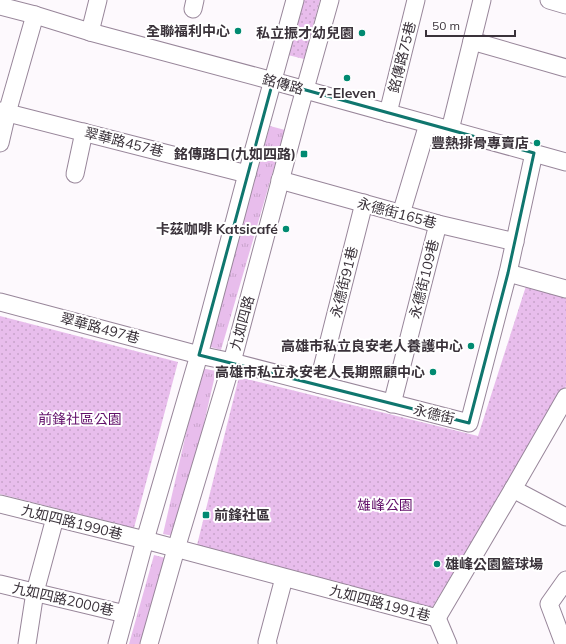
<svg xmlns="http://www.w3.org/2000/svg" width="566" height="644" viewBox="0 0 566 644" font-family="Mulish,'Noto Sans TC',sans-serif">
<defs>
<pattern id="grass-tufts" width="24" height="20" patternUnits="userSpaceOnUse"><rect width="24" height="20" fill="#e8bdec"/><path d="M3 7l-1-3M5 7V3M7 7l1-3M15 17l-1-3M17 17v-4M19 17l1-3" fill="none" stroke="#c8a3cb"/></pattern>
<pattern id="park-dots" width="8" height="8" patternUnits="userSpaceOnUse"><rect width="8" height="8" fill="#e8bdec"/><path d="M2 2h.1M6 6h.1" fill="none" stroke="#c8a3cb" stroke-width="1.8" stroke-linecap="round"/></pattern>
</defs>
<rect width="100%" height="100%" fill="#fdf9fd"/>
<!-- grass -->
<g fill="url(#grass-tufts)">
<polygon points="270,126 285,130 221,350 207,346"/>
<polygon points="201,368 216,371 178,537 163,534"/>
<polygon points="154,555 169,559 145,644 129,644"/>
</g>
<!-- park -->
<g fill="url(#park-dots)">
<polygon points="303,0 320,0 304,59 288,55"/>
<polygon points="526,286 566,297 566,386 430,611 197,545 239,377 478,436"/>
<polygon points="0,316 178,362 134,528 0,494"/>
</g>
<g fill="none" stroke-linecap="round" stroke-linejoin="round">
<!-- minor casing -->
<g stroke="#98869a" stroke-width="19">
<g id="minor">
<polyline points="549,0 566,5"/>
<polyline points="0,6 35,15 90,32 273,81 566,162"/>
<polyline points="193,9 195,0"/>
<polyline points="90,32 98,0"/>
<polyline points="472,41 566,68"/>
<polyline points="0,111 247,174"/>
<polyline points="388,113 416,0"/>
<polyline points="450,130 482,0"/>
<polyline points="0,143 7,113 35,15"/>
<polyline points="75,174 84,132"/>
<polyline points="280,180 438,224 515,242"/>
<polyline points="401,214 428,124"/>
<polyline points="508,273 566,289"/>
<polyline points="0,302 199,355 232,362 469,423 508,273 534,153"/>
<polyline points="318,384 364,203"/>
<polyline points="392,404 438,224"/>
<polyline points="513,489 566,517"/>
<polyline points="0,504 145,540 437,618 513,489 566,397"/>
<polyline points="0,584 125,614"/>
<polyline points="437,618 448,644"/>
<polyline points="27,644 35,592 55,518"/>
<polyline points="117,644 145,540 199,355 247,174 295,0"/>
<polyline points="149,644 176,549 232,362 298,114 330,0"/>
<polyline points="268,644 267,642 284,578"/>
<polyline points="564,644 549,604 566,580"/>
</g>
</g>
<!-- minor -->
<use href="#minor" stroke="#fff" stroke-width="17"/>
</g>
<!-- marked area -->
<path fill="none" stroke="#0f766e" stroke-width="3" stroke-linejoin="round" d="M 273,81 L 534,153 L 508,273 L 469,423 L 199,355 Z"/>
<!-- markers -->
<g fill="#008a71" stroke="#fff" stroke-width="1.5">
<circle cx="238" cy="31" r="4"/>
<circle cx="362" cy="33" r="4"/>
<circle cx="347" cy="78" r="4"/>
<circle cx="537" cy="143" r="4"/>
<rect x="300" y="150" width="8" height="8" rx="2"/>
<circle cx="286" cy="229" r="4"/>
<circle cx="471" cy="346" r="4"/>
<circle cx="433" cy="372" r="4"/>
<rect x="202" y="511" width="8" height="8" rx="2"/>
<circle cx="437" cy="564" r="4"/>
</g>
<g text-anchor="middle" stroke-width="4" stroke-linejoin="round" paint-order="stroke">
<!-- poi labels -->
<g font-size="14" font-weight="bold" fill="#3a323a" stroke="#fff" text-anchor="end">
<text x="230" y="36">全聯福利中心</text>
<text x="354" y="38">私立振才幼兒園</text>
<text x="347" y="98" text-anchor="middle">7-Eleven</text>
<text x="529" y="148">豐熱排骨專賣店</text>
<text x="296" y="159">銘傳路口(九如四路)</text>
<text x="278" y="234">卡茲咖啡 Katsicafé</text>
<text x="463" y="351">高雄市私立良安老人養護中心</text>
<text x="425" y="377">高雄市私立永安老人長期照顧中心</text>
<text x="214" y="520" text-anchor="start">前鋒社區</text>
<text x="445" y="569" text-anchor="start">雄峰公園籃球場</text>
</g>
<!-- street labels -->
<g font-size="14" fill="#3a323a" stroke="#fff">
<text transform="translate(402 57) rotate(-76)" y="5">銘傳路75巷</text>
<text transform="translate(283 84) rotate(15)" y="5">銘傳路</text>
<text transform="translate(124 142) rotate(14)" y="5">翠華路457巷</text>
<text transform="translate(397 213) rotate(15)" y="5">永德街165巷</text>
<text transform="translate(424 279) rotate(-76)" y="5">永德街109巷</text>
<text transform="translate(344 282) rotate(-76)" y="5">永德街91巷</text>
<text transform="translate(242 323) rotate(-75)" y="5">九如四路</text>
<text transform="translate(100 328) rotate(15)" y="5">翠華路497巷</text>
<text transform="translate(434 414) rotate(14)" y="5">永德街</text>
<text transform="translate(72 522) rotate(14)" y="5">九如四路1990巷</text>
<text transform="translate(63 599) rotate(13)" y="5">九如四路2000巷</text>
<text transform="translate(380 603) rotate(15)" y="5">九如四路1991巷</text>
</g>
<!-- park labels -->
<g font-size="14" fill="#610e69" stroke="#fff">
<text x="80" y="424">前鋒社區公園</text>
<text x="385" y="510">雄峰公園</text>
</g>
</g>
<!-- scale -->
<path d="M426 30v6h89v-6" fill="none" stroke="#3a323a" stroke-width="2"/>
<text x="432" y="30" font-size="12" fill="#3a323a" stroke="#ffffff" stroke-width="3" paint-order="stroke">50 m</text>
</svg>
